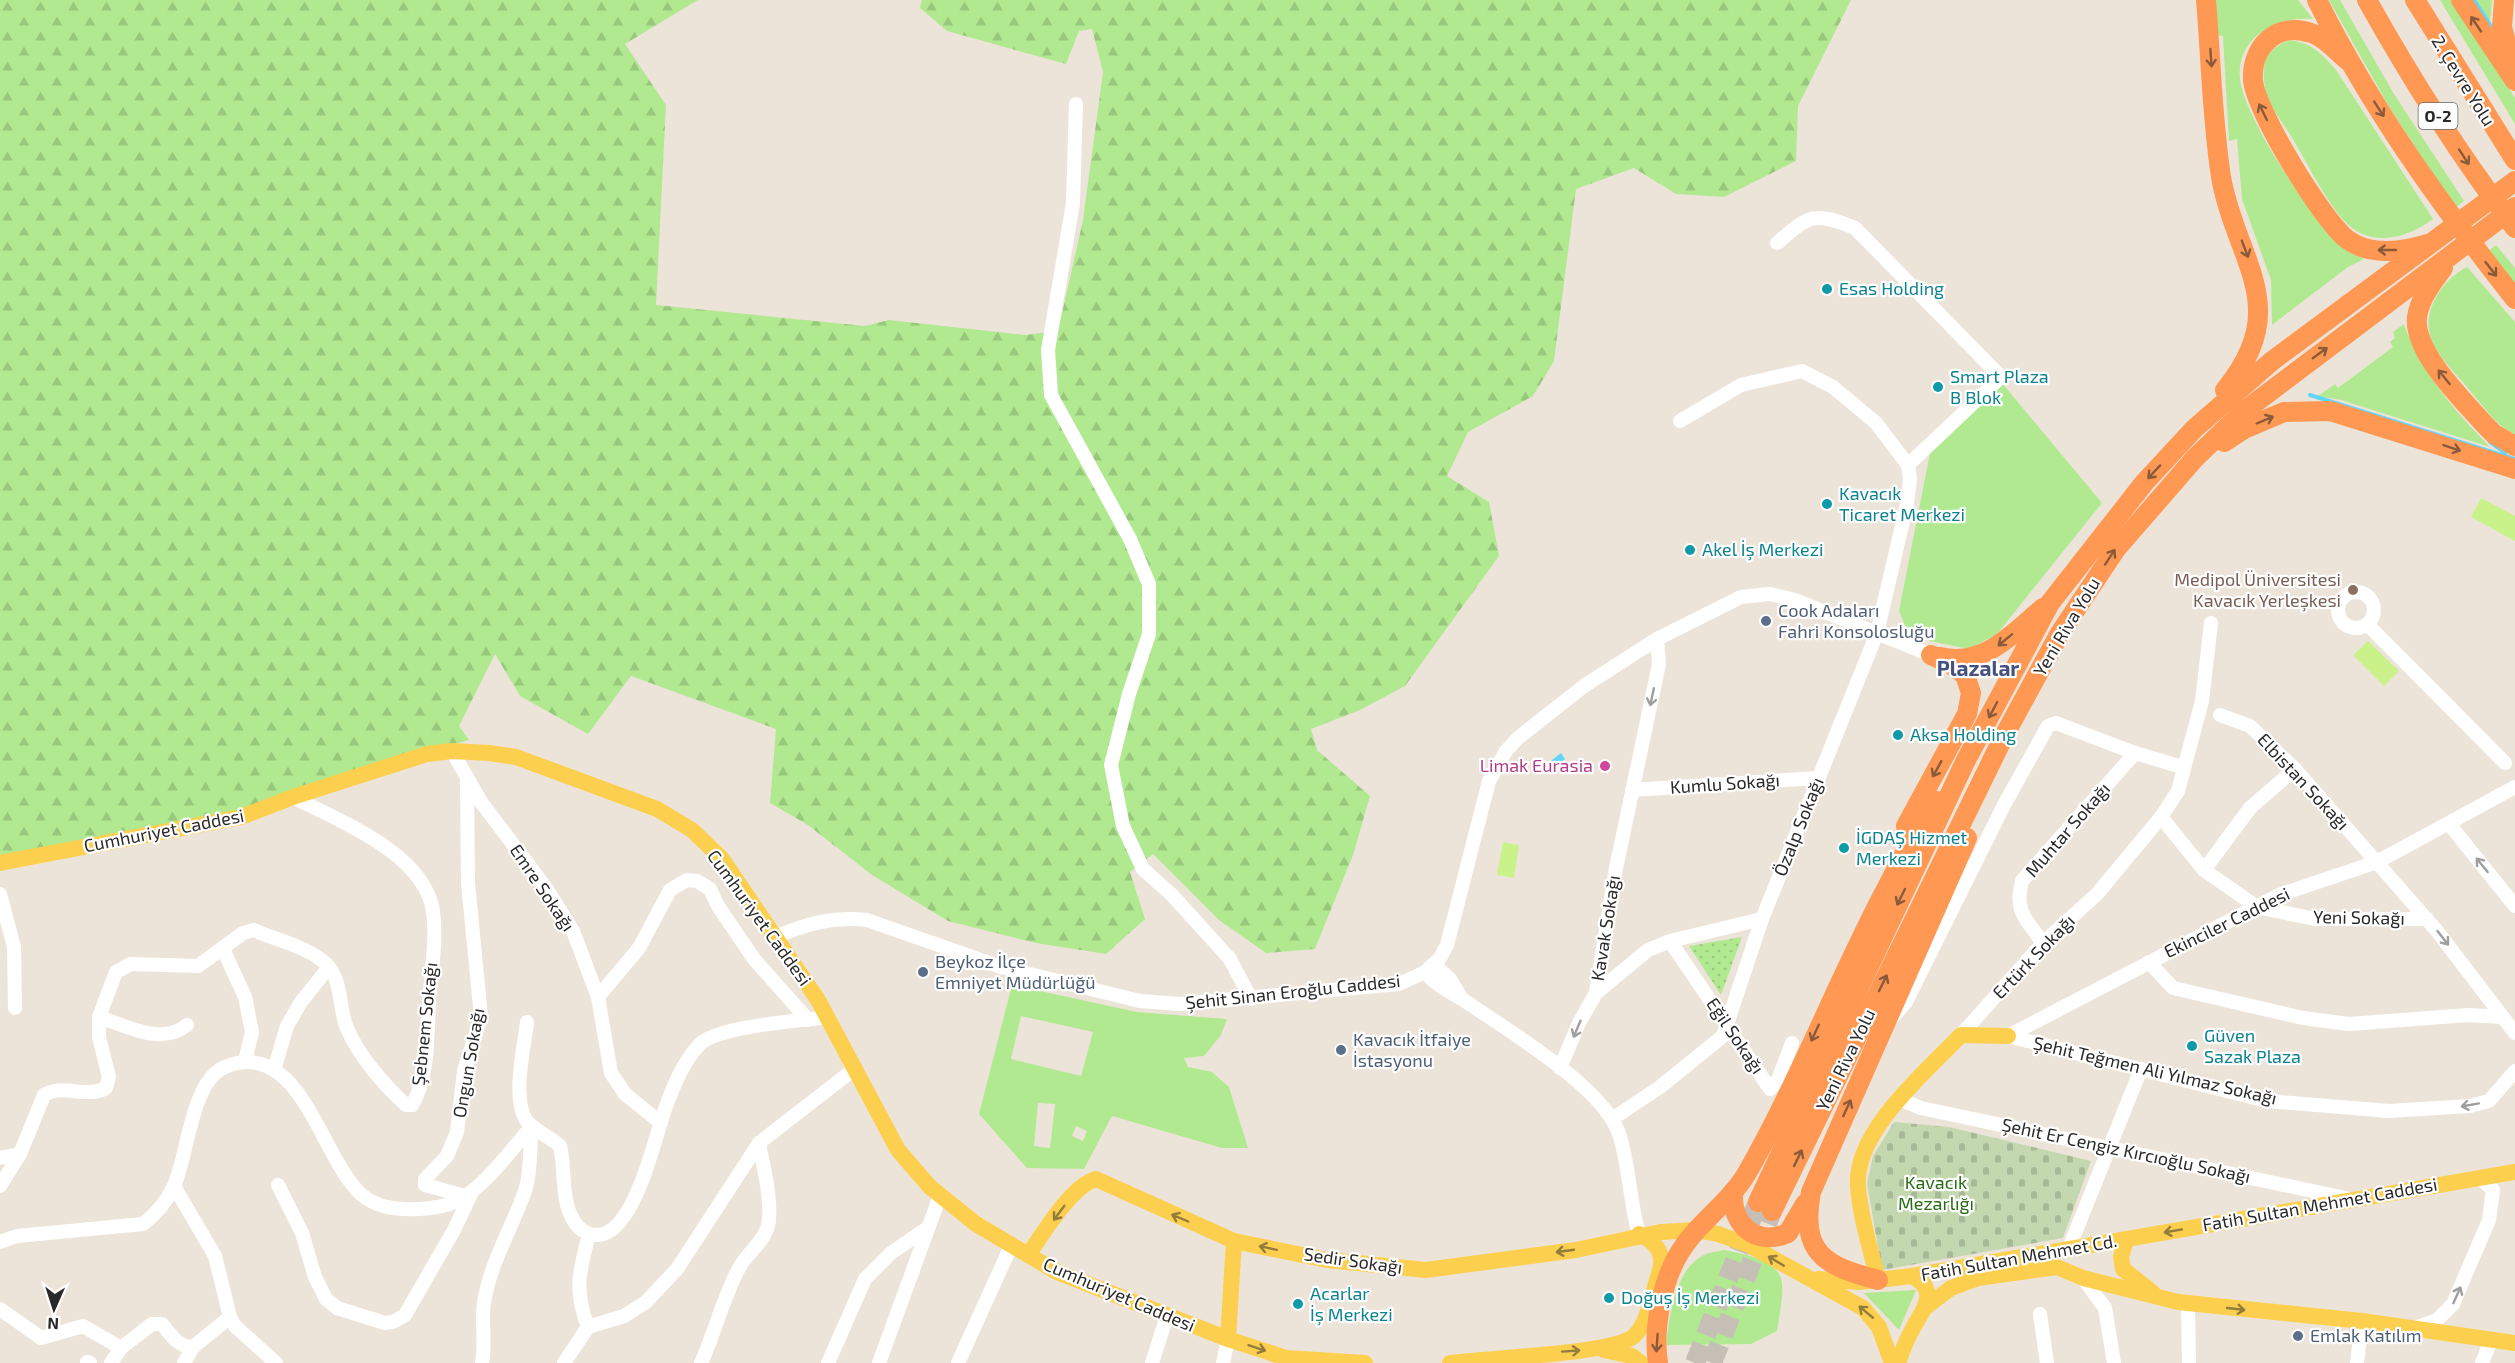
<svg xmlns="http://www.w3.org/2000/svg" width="2515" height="1363" viewBox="0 0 2515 1363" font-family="'Exo 2',sans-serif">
<defs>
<pattern id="forest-firs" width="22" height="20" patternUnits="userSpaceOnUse" patternTransform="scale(1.5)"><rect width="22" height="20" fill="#b1e990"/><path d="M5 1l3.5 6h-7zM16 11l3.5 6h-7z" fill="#98c87c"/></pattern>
<pattern id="cemetery-stones" width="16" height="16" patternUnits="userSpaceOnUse" patternTransform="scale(1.5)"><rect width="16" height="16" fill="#c4d8af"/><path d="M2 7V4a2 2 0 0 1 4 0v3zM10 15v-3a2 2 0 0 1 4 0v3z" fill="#a8b997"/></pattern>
<pattern id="park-dots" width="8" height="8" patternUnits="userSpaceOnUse" patternTransform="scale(1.5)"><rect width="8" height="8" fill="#b1e990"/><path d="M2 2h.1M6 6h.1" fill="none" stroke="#98c87c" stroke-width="1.8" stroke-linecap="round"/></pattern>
<pattern id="water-ripples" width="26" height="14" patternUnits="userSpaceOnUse" patternTransform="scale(1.5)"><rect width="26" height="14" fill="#62d6fa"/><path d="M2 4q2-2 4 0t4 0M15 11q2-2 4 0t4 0" fill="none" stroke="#55b8d6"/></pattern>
</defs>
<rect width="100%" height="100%" fill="#ede4d9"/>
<!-- grass -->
<g fill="#b1e990" fill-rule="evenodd">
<path d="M 2214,0 L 2298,0 L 2313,19 C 2278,16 2236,36 2240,79 C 2244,118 2312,218 2340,246 C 2346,252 2356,255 2364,259 L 2348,267 L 2272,325 L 2271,280 L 2242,199 L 2237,139 L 2229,141 L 2223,36 L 2216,35 Z"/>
<polygon points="2329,0 2340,0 2394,94 2464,201 2455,208 2388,105"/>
<polygon points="2440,0 2455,0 2515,98 2515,124"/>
<polygon points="2476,0 2492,0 2490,22"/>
<path d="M 2290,40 C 2312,43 2322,54 2336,70 L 2433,219 C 2410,236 2378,247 2352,228 C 2330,211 2306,160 2291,136 C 2284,124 2274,113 2269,100 C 2265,92 2263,78 2264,69 C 2265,53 2276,45 2290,40 Z"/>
<polygon points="2496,245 2515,268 2515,285 2487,252"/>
<path d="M 2467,267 L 2515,322 L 2515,434 C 2497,427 2484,407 2472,393 C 2460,378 2443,362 2434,345 C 2418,316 2440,281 2467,267 Z"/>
<path d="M 2404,324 C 2420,372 2455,411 2490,447 L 2341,400 L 2318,396 L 2335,384 L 2338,388 L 2393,347 L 2390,342 L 2395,338 L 2393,332 Z"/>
<polygon points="2002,383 2102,503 1997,634 1969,649 1930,641 1907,630 1899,611 1930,453"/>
<path d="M 1012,985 L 1137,1012 L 1227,1019 L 1221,1035 L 1204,1056 L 1184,1058 L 1188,1067 L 1212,1072 L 1229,1087 L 1248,1148 L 1222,1148 L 1112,1116 L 1084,1169 L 1027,1168 L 979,1114 ZM 1021,1016 L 1093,1032 L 1081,1076 L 1011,1059 ZM 1038,1103 L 1055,1104 L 1050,1148 L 1034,1146 ZM 1076,1126 L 1087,1131 L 1083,1141 L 1072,1136 Z"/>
<path d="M 1723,1250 C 1740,1253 1774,1259 1781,1278 C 1785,1292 1779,1316 1777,1331 L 1751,1344 L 1666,1345 C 1670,1316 1674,1270 1704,1255 C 1709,1252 1717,1252 1723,1250 Z"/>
<polygon points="1916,1290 1899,1330 1864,1293"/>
</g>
<!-- forest -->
<polygon fill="url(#forest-firs)" points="0,0 698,0 625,44 666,105 656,305 865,326 889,320 1025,335 1058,331 1083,220 1103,72 1092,29 1079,31 1066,64 947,31 920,8 922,0 1851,0 1798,106 1796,161 1724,197 1676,194 1634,168 1576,189 1554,361 1533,396 1468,432 1447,476 1489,502 1499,556 1405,686 1360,710 1311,729 1317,750 1370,796 1353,855 1315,949 1266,953 1219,920 1153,854 1130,872 1145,919 1106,954 1036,943 948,921 872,875 808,825 770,803 776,729 631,676 588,734 520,696 495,654 459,726 469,740 331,779 234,813 0,861"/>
<!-- cemetery -->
<polygon fill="url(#cemetery-stones)" points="1894,1122 1949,1127 2091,1161 2063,1238 1882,1270 1867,1183 1873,1156"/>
<!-- park -->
<polygon fill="url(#park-dots)" points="1742,937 1721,995 1689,946"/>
<!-- pitch -->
<g fill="#c9f28b">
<polygon points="2481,498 2515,516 2515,541 2471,517"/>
<polygon points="2368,641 2399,671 2384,686 2353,655"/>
<polygon points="1503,842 1519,845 1514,878 1497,875"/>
</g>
<!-- water -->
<polygon fill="url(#water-ripples)" points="1561,753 1565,759 1547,774 1542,768"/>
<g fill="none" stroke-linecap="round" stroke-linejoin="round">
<!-- stream -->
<g stroke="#62d6fa" stroke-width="4">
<polyline points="2474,0 2494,31"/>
<polyline points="2310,395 2515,459"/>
<polyline points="2490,442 2505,453"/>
</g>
<!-- highway-tunnel -->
<g stroke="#c6bfb6" stroke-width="20" stroke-dasharray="20 10" stroke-linecap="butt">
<polyline points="1695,1363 1758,1202"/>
<polyline points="1712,1363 1772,1211"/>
</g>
<!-- minor -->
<g stroke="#fff" stroke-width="14">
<polyline points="1076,104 1073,203 1048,350 1051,395 1130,539 1149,584 1149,634 1129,694 1111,765 1123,826 1143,869 1172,895 1230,959 1251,999"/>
<path d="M 1777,243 C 1810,215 1813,211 1855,228 L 2001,377 L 1908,465"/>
<circle cx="2356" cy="610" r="18"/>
<polyline points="2367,624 2505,763"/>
<polyline points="2220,715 2250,726 2295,769 2437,931 2515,1033"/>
<polyline points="452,751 481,802 546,888 573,931 598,997 611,1073 625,1094 661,1123"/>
<polyline points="1632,790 1818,778"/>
<polyline points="2161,817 2204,870 2257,907 2315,919 2427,919"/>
<polyline points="2450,825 2515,906"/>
<polyline points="2204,870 2250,808 2295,769"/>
<polyline points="0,894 14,947 15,1008"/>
<path d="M 775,937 C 806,924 833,916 867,920 L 1001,967 L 1140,1001 L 1180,1004 L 1399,984 L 1425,972 L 1440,958 L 1447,945 L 1489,781 L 1506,751 L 1518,738 L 1584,686 L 1657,639 L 1741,597 L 1770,594 L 1795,600 L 1931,655"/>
<polyline points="1670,941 1770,1089 1778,1080 1792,1043"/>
<path d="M 2043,943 C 2026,919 2014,912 2022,881 L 2135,753"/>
<polyline points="223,949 245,997 252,1032 245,1061"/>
<polyline points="2149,962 2173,988 2303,1018 2349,1024 2468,1015 2502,1017"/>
<polyline points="1435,965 1450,979 1462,999"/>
<path d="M 1425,972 C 1440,989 1448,990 1465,1001 C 1507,1030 1600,1085 1618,1131 C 1630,1164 1629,1201 1639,1234"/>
<polyline points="1596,993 1648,950 1670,941 1762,919"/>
<polyline points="598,997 639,948 670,890 687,880 697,881 710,889 718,906 754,959 808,1020"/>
<path d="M 99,1017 C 126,1026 162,1046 187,1025"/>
<polyline points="1892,1018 1906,1002 2004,805 2048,726 2056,723 2135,753 2182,767"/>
<path d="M 527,1022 C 524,1048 512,1098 526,1120 C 531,1128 551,1138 560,1146 C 566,1169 560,1200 574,1221 C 578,1229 588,1235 596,1235 C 634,1237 655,1137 665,1109 C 673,1087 683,1062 699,1045 C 717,1026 799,1021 827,1017"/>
<polyline points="1961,1035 2043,943 2097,894 2161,817 2178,791 2202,701 2211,623"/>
<polyline points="2008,1036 2279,895 2377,862 2515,787"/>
<polyline points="2008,1036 2267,1101 2389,1111 2470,1106 2489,1101 2515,1071"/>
<polyline points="1560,1068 1579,1023 1596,993 1615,873 1659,664 1657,639"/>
<polyline points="274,1070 287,1026 301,1002 329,967"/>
<polyline points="1900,1099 1921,1108 2350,1199"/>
<polyline points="1612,1119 1660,1087 1723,1036 1762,919 1877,633 1907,504 1910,479 1908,465 1876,423 1833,387 1802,371 1741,385 1680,421"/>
<polyline points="0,1158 20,1154"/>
<polyline points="278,1185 302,1233 315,1277 326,1299 337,1308 385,1323 393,1322 405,1315 454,1230 473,1190"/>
<path d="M 0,1186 L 20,1154 L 44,1095 C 63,1083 86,1099 106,1088 L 109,1077 L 99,1037 L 99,1017 L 116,972 L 131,964 L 198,966 L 243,933 L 254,930 C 276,940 308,947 325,963 C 343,979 338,1007 347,1028 C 358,1055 384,1085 406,1105 L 412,1105 C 429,1077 427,1035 429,1002 C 431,974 437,940 433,911 C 424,853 339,821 293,797"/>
<polyline points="174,1186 215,1256 230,1317 235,1326 276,1363"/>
<polyline points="465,1196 425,1185 425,1179 447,1156 457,1132 464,1071 481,1017 468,883 467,781"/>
<path d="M 0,1242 L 17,1236 L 143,1224 C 156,1214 167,1201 174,1186 C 188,1155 191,1081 225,1067 C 301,1036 321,1160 362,1195 C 377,1208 399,1210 418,1209 C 435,1208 451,1206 466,1196 C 491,1178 511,1150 532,1126"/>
<polyline points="2069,1248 2141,1069"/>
<polyline points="2083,1278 2105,1308 2114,1363"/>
<polyline points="2188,1304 2189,1363"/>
<polyline points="0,1309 41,1338 83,1326 121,1348"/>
<polyline points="2040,1314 2047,1363"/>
<polyline points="588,1327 624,1316 646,1302 677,1269 759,1143 853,1070"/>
<polyline points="2414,1328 2437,1320 2453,1304 2489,1220 2493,1190 2479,1177"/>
<polyline points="87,1362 90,1363"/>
<path d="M 111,1363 L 121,1348 L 152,1324 L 162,1324 C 171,1335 178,1347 193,1347 L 230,1317"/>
<polyline points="184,1363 193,1347"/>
<path d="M 482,1363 C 486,1343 481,1323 484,1303 C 490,1263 512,1228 525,1191 C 532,1170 529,1147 532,1126"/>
<path d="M 564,1363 L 588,1327 C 574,1291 579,1271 589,1235"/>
<path d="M 701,1363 C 715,1332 723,1298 739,1268 C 747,1253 764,1242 768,1226 C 773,1203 763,1165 759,1143"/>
<polyline points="828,1363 865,1279 891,1253 926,1229"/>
<polyline points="879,1363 940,1196"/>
<polyline points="958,1363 1011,1246"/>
<polyline points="1152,1363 1167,1316"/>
<polyline points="1223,1363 1228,1339"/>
<polyline points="2357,1363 2362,1321"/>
<polyline points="2482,1363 2491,1340"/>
</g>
<!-- major -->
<g stroke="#fdcf4e" stroke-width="16">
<polyline points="0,863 241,817 293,797 427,754 452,751 489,753 516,757 657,809 692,830 722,859 818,1000 898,1150 930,1187 976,1224 1057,1272 1228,1339 1286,1358 1365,1363"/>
<polyline points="2126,1240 2121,1257 2123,1269 2153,1293"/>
<path d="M 1028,1255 C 1043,1234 1071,1186 1096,1179 L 1234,1241 L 1327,1260 L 1426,1270 L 1576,1250 L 1661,1232 L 1696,1230 L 1718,1234 L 1749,1245 L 1863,1308 L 1879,1327 L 1892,1363"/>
<polyline points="1818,1279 1859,1282 1912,1276 2515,1172"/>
<path d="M 1878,1280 C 1871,1250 1860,1217 1858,1186 C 1854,1131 1927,1071 1961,1035 L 2008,1036"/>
<polyline points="1926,1307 1951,1288 1978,1278 2057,1267 2083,1278 2178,1302 2362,1321 2515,1343"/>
<polyline points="1228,1339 1234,1241"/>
<polyline points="1604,1350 1632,1356 1641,1363"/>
<path d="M 1450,1363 C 1485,1358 1615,1354 1634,1336 C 1648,1324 1652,1294 1658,1277 C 1666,1255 1659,1244 1639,1234"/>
<path d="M 1898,1363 C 1902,1353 1905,1342 1911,1332 C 1921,1311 1942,1292 1912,1276"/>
</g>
<!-- highway -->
<g stroke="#ff9852" stroke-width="20">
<path d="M 2206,0 C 2211,59 2212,119 2221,177 C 2236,262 2294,306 2225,390"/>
<path d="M 2317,0 C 2371,108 2440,204 2515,299"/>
<path d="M 2367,0 C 2411,79 2460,156 2515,228"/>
<polyline points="2415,0 2515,160"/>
<polyline points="2461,0 2515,81"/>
<polyline points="2504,0 2502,27 2512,65"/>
<path d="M 2347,60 C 2336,51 2325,37 2311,33 C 2277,21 2251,47 2253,80 C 2255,110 2323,222 2348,240 C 2370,256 2403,252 2427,244"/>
<path d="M 2443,268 C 2432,283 2420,298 2417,317 C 2413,352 2463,400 2485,425 L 2494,434 L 2515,446"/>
<polyline points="2224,442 2244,429 2284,412 2330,411 2515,469"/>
<path d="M 1940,657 C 1983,668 2012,634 2043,608"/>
<polyline points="1906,826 1967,714 1971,693 1965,675 1952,665 1931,655"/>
<path d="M 1733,1192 C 1731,1225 1756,1247 1788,1233 L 1805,1204"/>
<polyline points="1758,1202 1965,762 2050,603 2144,483 2194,429 2272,361 2515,181"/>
<polyline points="1772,1211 2004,736 2060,633 2116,549 2195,458 2243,412 2515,207"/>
<path d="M 1878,1280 C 1824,1266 1800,1253 1811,1192 L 1967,838"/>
<path d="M 1658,1363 C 1653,1331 1661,1286 1677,1257 C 1695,1224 1728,1205 1747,1173 C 1798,1084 1835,987 1883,895 C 1900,863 1915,830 1937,801"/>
</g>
</g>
<!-- one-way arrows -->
<defs><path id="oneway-shaft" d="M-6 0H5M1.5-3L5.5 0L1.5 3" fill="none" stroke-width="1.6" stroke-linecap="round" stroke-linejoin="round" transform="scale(1.5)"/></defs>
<g stroke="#895b3b">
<use href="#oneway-shaft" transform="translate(2476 24) rotate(-124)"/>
<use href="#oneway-shaft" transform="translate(2211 58) rotate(86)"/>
<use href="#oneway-shaft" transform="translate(2379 109) rotate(57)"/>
<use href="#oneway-shaft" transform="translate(2263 112) rotate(-116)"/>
<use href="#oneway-shaft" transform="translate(2464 157) rotate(57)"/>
<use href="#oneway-shaft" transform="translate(2245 249) rotate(69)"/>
<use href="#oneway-shaft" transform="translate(2387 250) rotate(-180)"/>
<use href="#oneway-shaft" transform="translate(2491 269) rotate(52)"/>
<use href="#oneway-shaft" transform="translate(2320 353) rotate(-36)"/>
<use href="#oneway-shaft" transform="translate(2444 377) rotate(-129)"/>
<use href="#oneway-shaft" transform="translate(2265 420) rotate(-23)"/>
<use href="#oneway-shaft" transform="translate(2452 448) rotate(18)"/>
<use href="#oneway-shaft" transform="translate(2154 472) rotate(133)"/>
<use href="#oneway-shaft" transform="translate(2110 557) rotate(-57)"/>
<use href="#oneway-shaft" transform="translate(2005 640) rotate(141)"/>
<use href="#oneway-shaft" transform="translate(1993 710) rotate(118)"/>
<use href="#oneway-shaft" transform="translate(1937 769) rotate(119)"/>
<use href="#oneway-shaft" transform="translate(1901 897) rotate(116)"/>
<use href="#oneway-shaft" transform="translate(1883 983) rotate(-64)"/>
<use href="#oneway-shaft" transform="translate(1815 1033) rotate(115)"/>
<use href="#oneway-shaft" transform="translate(1847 1108) rotate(-65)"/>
<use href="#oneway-shaft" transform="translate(1798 1158) rotate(-64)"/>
<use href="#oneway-shaft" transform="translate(1657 1343) rotate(94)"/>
</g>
<g stroke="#9f9f9f">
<use href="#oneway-shaft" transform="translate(1652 697) rotate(102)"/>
<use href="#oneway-shaft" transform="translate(2482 865) rotate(-129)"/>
<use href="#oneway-shaft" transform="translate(2443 938) rotate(52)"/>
<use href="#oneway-shaft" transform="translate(1577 1029) rotate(113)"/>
<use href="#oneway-shaft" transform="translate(2470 1105) rotate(170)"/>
<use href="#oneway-shaft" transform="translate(2457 1295) rotate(-66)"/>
</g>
<g stroke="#937c3c">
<use href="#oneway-shaft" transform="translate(1059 1213) rotate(127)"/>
<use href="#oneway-shaft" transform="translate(1180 1218) rotate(-157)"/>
<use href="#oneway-shaft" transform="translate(2173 1231) rotate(170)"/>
<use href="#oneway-shaft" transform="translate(1268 1248) rotate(-168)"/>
<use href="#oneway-shaft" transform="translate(1565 1251) rotate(172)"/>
<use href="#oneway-shaft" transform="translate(1776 1261) rotate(-149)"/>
<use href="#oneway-shaft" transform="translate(2236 1309) rotate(6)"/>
<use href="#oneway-shaft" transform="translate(1866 1312) rotate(-140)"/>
<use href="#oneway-shaft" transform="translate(1257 1348) rotate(18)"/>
<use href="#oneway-shaft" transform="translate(1571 1351) rotate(-4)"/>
</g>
<!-- markers -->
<g fill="#0f9aa8" stroke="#fff" stroke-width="2">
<circle cx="1827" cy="289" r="6"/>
<circle cx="1938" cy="387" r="6"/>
<circle cx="1827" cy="504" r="6"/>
<circle cx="1690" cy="550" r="6"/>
<circle cx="1898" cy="735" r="6"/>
<circle cx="1844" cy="848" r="6"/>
<circle cx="2192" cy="1046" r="6"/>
<circle cx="1609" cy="1298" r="6"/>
<circle cx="1298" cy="1304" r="6"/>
</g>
<circle fill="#8d6e63" stroke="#fff" stroke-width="2" cx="2353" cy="590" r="6"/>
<g fill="#5c6f8a" stroke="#fff" stroke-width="2">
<circle cx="1766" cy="621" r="6"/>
<circle cx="923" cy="972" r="6"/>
<circle cx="1341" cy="1050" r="6"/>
<circle cx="2298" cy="1336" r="6"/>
</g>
<circle fill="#d1479c" stroke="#fff" stroke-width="2" cx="1605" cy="766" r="6"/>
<g text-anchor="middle" stroke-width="4.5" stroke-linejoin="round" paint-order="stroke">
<!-- shield labels -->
<rect fill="#fff" stroke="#696969" stroke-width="1.5" x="2418.5" y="103" width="39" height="26" rx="4.5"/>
<g font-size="16" font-weight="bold" fill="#292929">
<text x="2438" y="122">O-2</text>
</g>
<!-- street labels -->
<g font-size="18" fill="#292929" stroke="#fff">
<text transform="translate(2463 81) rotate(58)" y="6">2. Çevre Yolu</text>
<text transform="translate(2067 627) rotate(-59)" y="6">Yeni Riva Yolu</text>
<text transform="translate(2303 782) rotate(47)" y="6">Elbistan Sokağı</text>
<text transform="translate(1725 784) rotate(-4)" y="6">Kumlu Sokağı</text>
<text transform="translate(1799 827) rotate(-68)" y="6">Özalp Sokağı</text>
<text transform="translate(2068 830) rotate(-49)" y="6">Muhtar Sokağı</text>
<text transform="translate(164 831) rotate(-11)" y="6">Cumhuriyet Caddesi</text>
<text transform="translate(542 888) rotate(56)" y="6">Emre Sokağı</text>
<text transform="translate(759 918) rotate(54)" y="6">Cumhuriyet Caddesi</text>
<text transform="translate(2359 918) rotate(1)" y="6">Yeni Sokağı</text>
<text transform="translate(2227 923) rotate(-26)" y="6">Ekinciler Caddesi</text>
<text transform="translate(1606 928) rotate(-81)" y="6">Kavak Sokağı</text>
<text transform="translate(2034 957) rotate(-46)" y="6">Ertürk Sokağı</text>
<text transform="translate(1293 992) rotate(-6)" y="6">Şehit Sinan Eroğlu Caddesi</text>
<text transform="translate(425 1024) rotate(-84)" y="6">Şebnem Sokağı</text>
<text transform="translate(1735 1036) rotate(56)" y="6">Eğil Sokağı</text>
<text transform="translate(1846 1060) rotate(-64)" y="6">Yeni Riva Yolu</text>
<text transform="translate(469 1063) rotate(-80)" y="6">Ongun Sokağı</text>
<text transform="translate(2155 1071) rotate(13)" y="6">Şehit Teğmen Ali Yılmaz Sokağı</text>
<text transform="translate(2126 1151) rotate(12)" y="6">Şehit Er Cengiz Kırcıoğlu Sokağı</text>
<text transform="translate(2320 1205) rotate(-10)" y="6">Fatih Sultan Mehmet Caddesi</text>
<text transform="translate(2019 1258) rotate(-10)" y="6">Fatih Sultan Mehmet Cd.</text>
<text transform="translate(1353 1261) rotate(8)" y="6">Sedir Sokağı</text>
<text transform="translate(1119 1295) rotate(23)" y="6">Cumhuriyet Caddesi</text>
</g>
<!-- culture labels -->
<g font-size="18" fill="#0d838f" stroke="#fff" text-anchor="start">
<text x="1839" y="295">Esas Holding</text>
<text x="1950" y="383">Smart Plaza<tspan x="1950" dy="21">B Blok</tspan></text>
<text x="1839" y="500">Kavacık<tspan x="1839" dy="21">Ticaret Merkezi</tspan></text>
<text x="1702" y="556">Akel İş Merkezi</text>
<text x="1910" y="741">Aksa Holding</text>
<text x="1856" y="844">İGDAŞ Hizmet<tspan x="1856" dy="21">Merkezi</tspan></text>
<text x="2204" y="1042">Güven<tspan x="2204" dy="21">Sazak Plaza</tspan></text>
<text x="1310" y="1300">Acarlar<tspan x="1310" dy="21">İş Merkezi</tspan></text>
<text x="1621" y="1304">Doğuş İş Merkezi</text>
</g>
<!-- education labels -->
<g font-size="18" fill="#785e54" stroke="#fff" text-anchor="end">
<text x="2341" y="586">Medipol Üniversitesi<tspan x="2341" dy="21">Kavacık Yerleşkesi</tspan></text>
</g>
<!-- service labels -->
<g font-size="18" fill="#4e5e75" stroke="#fff" text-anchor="start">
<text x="1778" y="617">Cook Adaları<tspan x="1778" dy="21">Fahri Konsolosluğu</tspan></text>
<text x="935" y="968">Beykoz İlçe<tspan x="935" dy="21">Emniyet Müdürlüğü</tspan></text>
<text x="1353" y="1046">Kavacık İtfaiye<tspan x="1353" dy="21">İstasyonu</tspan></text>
<text x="2310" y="1342">Emlak Katılım</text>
</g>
<!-- hotel labels -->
<g font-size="18" fill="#b23c85" stroke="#fff" text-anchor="end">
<text x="1593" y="772">Limak Eurasia</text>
</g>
<!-- park labels -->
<g font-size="18" fill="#286c13" stroke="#fff">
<text x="1936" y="1189">Kavacık<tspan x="1936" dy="21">Mezarlığı</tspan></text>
</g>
<!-- quarter labels -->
<g font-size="21" font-weight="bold" fill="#45517e" stroke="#fff">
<text x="1978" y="676">Plazalar</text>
</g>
</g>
<!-- north arrow -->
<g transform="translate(54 1309) rotate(183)" stroke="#ffffff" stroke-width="4.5" paint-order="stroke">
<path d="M0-4.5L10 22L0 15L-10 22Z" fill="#292929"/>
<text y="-9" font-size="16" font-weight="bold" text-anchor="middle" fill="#292929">N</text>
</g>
</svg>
